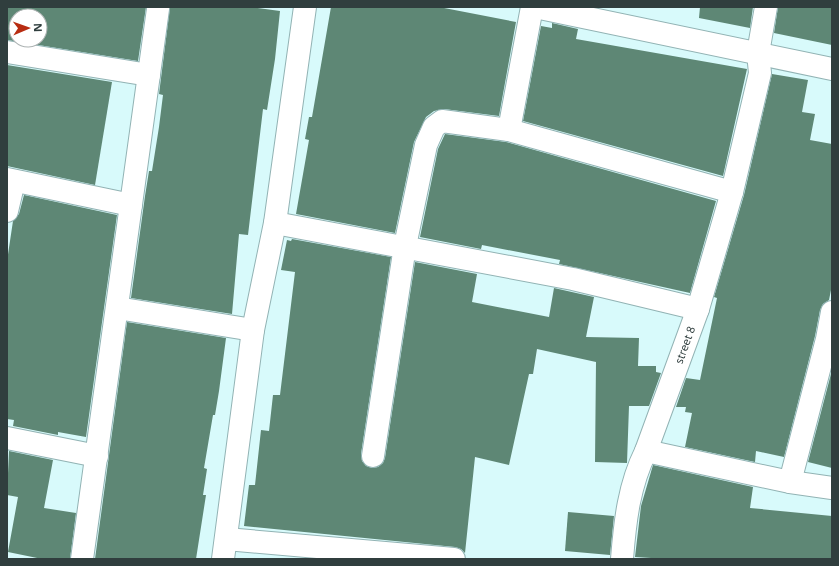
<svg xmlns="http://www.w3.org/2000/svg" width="839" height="566" viewBox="0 0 839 566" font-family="'Noto Sans',sans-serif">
<rect width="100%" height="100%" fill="#d8fafb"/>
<!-- building -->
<g fill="#5e8775" fill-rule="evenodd">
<path d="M 7,7 L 146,7 L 138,61 L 7,40 ZM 16,16 L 40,16 L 40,40 L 16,40 Z"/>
<polygon points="170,7 251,7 280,11 275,59 267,110 263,109 248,235 239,234 232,314 131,298 145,196 149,171 152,171 159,127 163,95 159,94"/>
<polygon points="331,7 439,7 516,22 499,116 444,109 434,111 426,117 414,142 395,233 296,214 309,140 305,139 309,117 312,117"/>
<polygon points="700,7 753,7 750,28 699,18"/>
<polygon points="778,7 832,7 832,45 774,33"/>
<polygon points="552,23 578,29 576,39 747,69 723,176 523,121 541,26 552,28"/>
<polygon points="7,65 112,82 95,185 7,166"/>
<polygon points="772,74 808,80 802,112 815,114 810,140 832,144 832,285 829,300 823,304 820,310 815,336 784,457 756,451 755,462 685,447 692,413 685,412 686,407 676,407 686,378 700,380 717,298 714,297 744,195"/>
<polygon points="445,134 506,142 716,201 690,293 559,264 560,260 487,246 482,245 481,249 420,237 438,149"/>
<polygon points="24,195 117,215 86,437 58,432 58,435 13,426 14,420 7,419 7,261 13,221 19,214"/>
<polygon points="292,239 391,257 361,454 362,461 366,466 372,468 378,467 383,463 385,458 415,262 477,274 472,302 549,317 554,288 594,297 586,337 639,338 638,366 656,366 656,372 661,373 649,406 629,406 627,463 595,462 596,362 537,349 533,374 529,374 509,465 475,457 465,553 461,549 455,547 244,526 249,485 255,485 261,430 269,431 273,395 280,395 295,272 281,270 287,240 291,241"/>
<polygon points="127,322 226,338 219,391 215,415 213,415 204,468 207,469 203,495 206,495 196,559 95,559"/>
<polygon points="832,370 832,468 808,462"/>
<polygon points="9,451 53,460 44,508 76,513 70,559 42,559 8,552 18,497 7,495"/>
<polygon points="653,465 753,487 750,508 832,516 832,559 667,559 635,557 641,506"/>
<polygon points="568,512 614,516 610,555 565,551"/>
</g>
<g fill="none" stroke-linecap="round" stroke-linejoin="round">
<!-- street casing -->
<g stroke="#92b3b4" stroke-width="24">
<g id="street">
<polyline points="535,7 832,69"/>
<polyline points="766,7 758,53 760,73 732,192 698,309 646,451 790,482 832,488"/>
<polyline points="7,52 149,75"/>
<polyline points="509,130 532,7"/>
<polyline points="7,179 131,205"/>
<polyline points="7,211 14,181"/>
<polyline points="275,223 573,279 698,309"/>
<polyline points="117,308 253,330"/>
<polyline points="7,438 97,456"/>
<polyline points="373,456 405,246 426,145 434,127 442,121 509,130 732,192"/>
<polyline points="790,482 827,339 832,312"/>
<polyline points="226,539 454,559"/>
<polyline points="82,559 158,9"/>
<polyline points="223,559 253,330 275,223 305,7"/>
<path d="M 622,559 C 625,521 629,485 646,451"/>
</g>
</g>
<!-- street -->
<use href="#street" stroke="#fff" stroke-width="22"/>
</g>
<g text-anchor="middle" stroke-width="4" stroke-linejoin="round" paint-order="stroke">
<!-- street labels -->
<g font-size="11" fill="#303e3e" stroke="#fff">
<text transform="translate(685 345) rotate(-70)" y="4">street 8</text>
</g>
</g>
<!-- border -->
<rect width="839" height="566" fill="none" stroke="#303e3e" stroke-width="16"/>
<!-- north arrow -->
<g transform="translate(28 28) rotate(88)"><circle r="19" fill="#ffffff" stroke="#acb2b2"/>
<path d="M0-3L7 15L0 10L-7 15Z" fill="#b82c11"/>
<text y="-6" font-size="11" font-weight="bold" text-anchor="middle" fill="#303e3e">N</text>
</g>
</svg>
